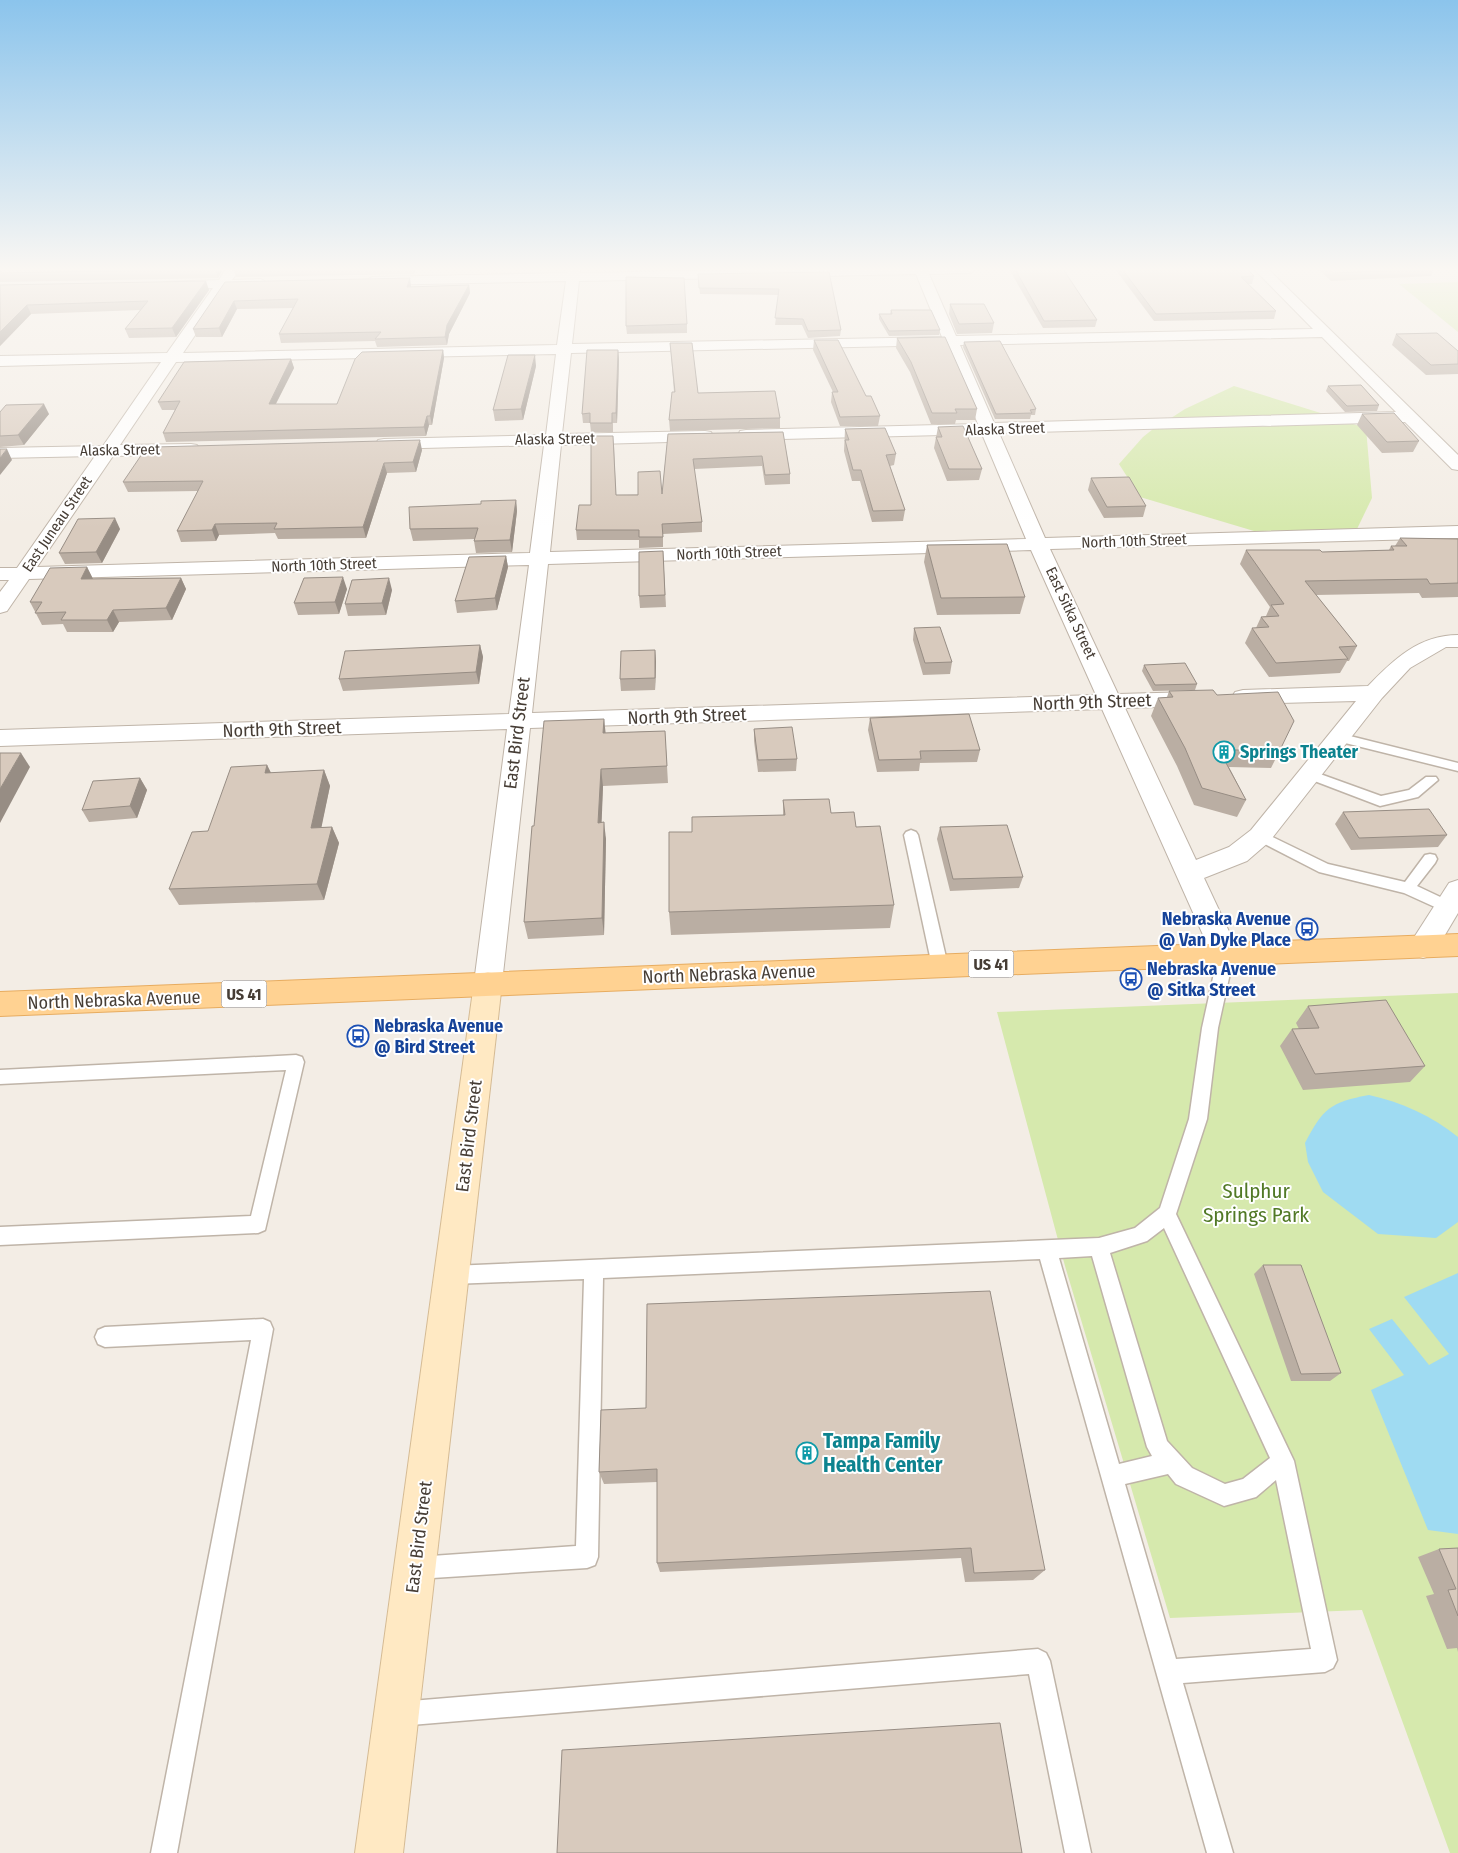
<svg xmlns="http://www.w3.org/2000/svg" width="1458" height="1853" viewBox="0 0 1458 1853" font-family="'Fira Sans Condensed',sans-serif">
<rect width="100%" height="100%" fill="#f3ede5"/>
<!-- green -->
<g fill="#d6e9ad">
<polygon points="1458,282 1458,332 1399,284"/>
<polygon points="1234,386 1327,415 1168,420 1185,409"/>
<polygon points="1353,424 1366,428 1372,498 1357,529 1254,531 1140,497 1119,464 1143,437 1153,429"/>
<polygon points="1458,993 1458,1853 1450,1853 1362,1610 1170,1618 1065,1266 997,1012"/>
</g>
<!-- water -->
<g fill="#9fdbf2">
<path d="M 1369,1095 C 1401,1102 1432,1116 1458,1137 L 1458,1222 L 1436,1238 L 1378,1234 L 1323,1192 L 1308,1162 L 1305,1143 C 1323,1108 1331,1102 1369,1095 Z"/>
<polygon points="1458,1273 1458,1534 1428,1530 1371,1390 1404,1375 1369,1329 1392,1319 1429,1365 1449,1354 1404,1297"/>
</g>
<g fill="none" stroke-linecap="round" stroke-linejoin="round">
<!-- lane casing -->
<g stroke="#bfb4a8" stroke-width="3">
<g id="lane">
<polygon points="1338,733 1458,763 1458,771 1333,740 1332,737 1333,734"/>
<polygon points="1309,770 1381,796 1409,790 1426,777 1436,777 1438,780 1418,797 1380,806 1304,777 1302,774 1304,771"/>
<polygon points="911,830 916,832 918,835 948,966 945,970 940,972 935,970 932,966 904,835 906,832"/>
<polygon points="1260,831 1328,864 1405,882 1425,855 1430,854 1435,855 1437,859 1435,863 1417,886 1453,903 1455,907 1453,911 1448,913 1404,893 1319,872 1255,839 1253,836 1255,833"/>
<path d="M 1226,949 L 1231,951 L 1234,955 L 1218,1028 L 1207,1119 L 1176,1214 L 1294,1461 L 1337,1660 L 1333,1668 L 1325,1672 L 1183,1683 L 1233,1853 L 1207,1853 L 1040,1259 L 603,1278 L 598,1557 L 595,1565 L 587,1568 L 417,1579 L 409,1576 L 406,1568 L 409,1560 L 417,1557 L 576,1546 L 584,1279 L 452,1284 L 445,1282 L 442,1275 L 445,1268 L 452,1266 L 1099,1238 L 1135,1228 L 1160,1208 L 1189,1119 L 1202,1028 L 1218,955 L 1221,951 ZM 1164,1228 L 1270,1458 L 1243,1479 L 1225,1484 L 1192,1468 L 1167,1441 L 1110,1253 L 1147,1241 ZM 1092,1256 L 1147,1447 L 1152,1456 L 1119,1464 L 1059,1258 ZM 1168,1474 L 1176,1484 L 1224,1506 L 1256,1497 L 1276,1480 L 1311,1649 L 1176,1659 L 1125,1484 Z"/>
<polygon points="296,1055 302,1057 304,1062 265,1230 258,1233 0,1245 0,1227 251,1216 286,1070 0,1084 0,1070"/>
<polygon points="263,1319 270,1322 273,1329 177,1853 151,1853 251,1340 105,1347 98,1344 95,1337 98,1330 105,1327"/>
<polygon points="1038,1649 1046,1653 1050,1661 1091,1853 1065,1853 1029,1674 399,1726 390,1723 387,1714 390,1705 399,1702"/>
</g>
</g>
<!-- street casing -->
<g stroke="#bfb4a8" stroke-width="2">
<g id="street">
<path d="M 230,269 L 237,273 L 232,280 L 261,279 L 268,283 L 261,287 L 227,288 L 183,353 L 557,345 L 566,281 L 372,285 L 365,281 L 372,277 L 567,273 L 568,269 L 580,269 L 580,273 L 787,269 L 974,269 L 973,272 L 968,273 L 929,274 L 956,336 L 1313,329 L 1254,269 L 1268,269 L 1458,455 L 1458,470 L 1452,469 L 1405,422 L 999,433 L 1045,538 L 1458,526 L 1458,538 L 1050,549 L 1118,694 L 1195,692 L 1203,694 L 1206,699 L 1203,704 L 1195,706 L 1125,708 L 1196,860 L 1229,847 L 1251,830 L 1356,701 L 1243,704 L 1235,702 L 1232,697 L 1235,692 L 1243,690 L 1368,686 C 1393,660 1419,635 1458,635 L 1458,647 L 1446,647 L 1410,668 L 1382,698 L 1269,842 L 1247,861 L 1204,878 L 1240,955 L 1236,963 L 1226,966 L 1216,963 L 1212,955 L 1102,709 L 530,728 L 502,983 L 498,991 L 488,994 L 478,991 L 474,983 L 507,729 L 0,746 L 0,730 L 509,714 L 529,565 L 29,579 L 7,611 L 0,613 L 0,592 L 9,580 L 0,580 L 0,568 L 17,568 L 95,456 L 0,458 L 0,448 L 103,446 L 161,362 L 0,366 L 0,356 L 167,353 L 213,288 L 169,289 L 162,285 L 164,282 L 219,280 L 225,270 ZM 916,274 L 942,337 L 572,344 L 579,281 ZM 1322,337 L 1396,412 L 994,423 L 960,345 ZM 945,345 L 978,424 L 746,430 L 740,431 L 738,435 L 740,439 L 746,440 L 982,434 L 1026,539 L 550,552 L 561,445 L 705,441 L 711,440 L 713,436 L 711,432 L 705,431 L 562,434 L 571,353 ZM 556,354 L 546,435 L 384,439 L 378,440 L 376,444 L 378,448 L 384,449 L 544,445 L 530,553 L 37,567 L 113,456 L 191,454 L 197,453 L 200,449 L 197,445 L 191,444 L 120,445 L 176,362 ZM 1031,550 L 1096,695 L 532,713 L 548,564 Z"/>
<polygon points="1458,880 1458,913 1433,955 1423,958 1413,955 1409,947 1413,939 1449,883"/>
</g>
</g>
<!-- secondary casing -->
<g stroke="#d5bb94" stroke-width="2">
<polygon id="secondary" points="488,972 498,975 502,983 403,1853 355,1853 474,983 478,975"/>
</g>
<!-- primary casing -->
<g stroke="#e7ac60" stroke-width="2">
<polygon id="primary" points="1458,934 1458,956 0,1016 0,992"/>
</g>
<!-- lane -->
<use href="#lane" fill="#fff" fill-rule="evenodd"/>
<!-- street -->
<use href="#street" fill="#fff" fill-rule="evenodd"/>
<!-- secondary -->
<use href="#secondary" fill="#ffe9c3" fill-rule="evenodd"/>
<!-- primary -->
<use href="#primary" fill="#ffd292" fill-rule="evenodd"/>
</g>
<!-- wall -->
<g fill="#baaea3">
<polygon points="0,269 225,269 223,269 218,278 0,282"/>
<polygon points="232,269 416,269 414,274 236,277 234,270"/>
<polygon points="1009,269 1063,269 1097,320 1095,327 1043,328"/>
<polygon points="1115,269 1247,269 1254,276 1252,284 1248,284 1276,311 1274,319 1154,321"/>
<polygon points="1318,269 1434,269 1431,276 1331,281"/>
<polygon points="829,272 841,330 840,336 808,338 802,325 775,325 779,295 700,294 698,274"/>
<polygon points="225,282 411,286 411,287 469,285 470,293 449,334 447,345 377,347 375,341 281,343 279,334 293,308 237,309 222,337 196,337 193,329"/>
<polygon points="0,285 209,290 176,337 129,338 125,329 140,310 31,314 0,346"/>
<polygon points="950,304 994,323 992,333 957,334 949,314"/>
<polygon points="891,310 940,330 939,335 889,336 879,319 879,314 890,314"/>
<polygon points="687,324 687,333 627,334 626,326"/>
<polygon points="1396,334 1458,364 1458,374 1426,375 1392,345"/>
<polygon points="897,338 977,409 975,420 956,420 955,424 931,424 910,372 896,348"/>
<polygon points="814,340 866,396 880,416 878,426 840,426 831,402 832,392 833,392 813,350"/>
<polygon points="964,342 1036,409 1035,415 1031,415 1030,419 995,419 963,347"/>
<polygon points="670,343 698,393 780,418 780,428 670,431 669,420 674,392"/>
<polygon points="443,350 444,358 432,425 429,425 426,436 166,442 163,433 175,410 162,410 158,402 291,359 294,368 276,404 337,404"/>
<polygon points="618,350 619,359 617,423 613,423 613,432 591,432 590,423 583,423 582,414"/>
<polygon points="536,366 523,420 495,421 493,410"/>
<polygon points="1328,386 1379,405 1377,411 1345,412 1326,391"/>
<polygon points="0,412 49,414 24,445 0,447"/>
<polygon points="1362,414 1419,441 1413,452 1382,453 1357,425"/>
<polygon points="938,427 982,469 979,480 947,481 934,448"/>
<polygon points="845,429 896,454 894,465 890,466 905,510 903,521 872,522 860,481 852,481 844,451"/>
<polygon points="783,432 790,474 790,484 765,485 762,466 694,469 702,522 702,532 663,534 663,547 639,548 639,540 577,540 576,530 591,505 614,446 616,495 662,494 668,434"/>
<polygon points="422,450 416,472 387,473 366,538 278,539 275,533 219,535 216,541 181,542 177,531 198,491 128,492 123,482"/>
<polygon points="1091,478 1146,506 1143,517 1104,518 1088,490"/>
<polygon points="516,500 517,511 512,552 476,553 474,541 474,539 413,541 410,529 481,504"/>
<polygon points="120,529 102,563 65,564 59,553"/>
<polygon points="1400,538 1458,539 1458,597 1422,598 1419,593 1316,595 1357,646 1349,661 1347,661 1340,673 1269,677 1245,643 1252,628 1256,628 1261,617 1266,616 1270,607 1240,564 1246,550 1322,552 1389,550 1391,546 1395,546"/>
<polygon points="927,545 1025,597 1020,614 937,615 924,562"/>
<polygon points="663,551 666,607 640,608 639,596"/>
<polygon points="506,556 508,567 497,610 457,613 455,601"/>
<polygon points="87,567 93,579 181,578 186,589 172,620 119,622 113,632 67,632 63,624 42,625 30,602"/>
<polygon points="347,589 339,614 298,615 294,603"/>
<polygon points="392,590 386,615 348,616 345,604"/>
<polygon points="914,628 952,662 950,674 923,675 913,640"/>
<polygon points="480,645 483,657 479,684 343,691 339,679"/>
<polygon points="655,650 656,662 655,690 621,691 620,679"/>
<polygon points="1144,665 1197,684 1195,690 1153,691 1142,671"/>
<polygon points="1169,691 1217,695 1280,750 1271,768 1229,767 1246,800 1237,817 1194,805 1177,766 1151,716 1158,698 1167,697"/>
<polygon points="870,718 980,750 977,762 920,763 919,771 877,772 868,730"/>
<polygon points="604,719 605,733 665,731 668,783 603,786 601,823 606,839 604,935 528,939 524,922 534,826"/>
<polygon points="754,729 797,759 796,771 758,772 754,741"/>
<polygon points="267,765 271,773 324,770 330,786 321,827 332,827 339,843 324,900 179,905 169,889 208,831"/>
<polygon points="140,778 147,790 137,818 89,822 82,810"/>
<polygon points="783,800 831,813 856,827 894,905 890,928 671,935 669,912 692,832 783,815"/>
<polygon points="1343,812 1447,835 1438,847 1351,850 1335,824"/>
<polygon points="940,827 1023,877 1019,888 950,891 937,839"/>
<polygon points="1308,1006 1425,1066 1410,1082 1303,1090 1280,1046 1292,1029 1299,1029 1296,1023"/>
<polygon points="1263,1265 1341,1373 1330,1381 1291,1381 1254,1274"/>
<polygon points="601,1410 1045,1570 1033,1580 965,1582 961,1558 660,1572 657,1563 657,1482 604,1484 599,1472"/>
<polygon points="1458,1548 1458,1652 1457,1648 1447,1649 1426,1596 1434,1594 1418,1557 1439,1549"/>
</g>
<!-- shaded-wall -->
<g fill="#978d84">
<polygon points="215,269 225,269 223,269 218,278"/>
<polygon points="410,278 411,286 409,295 407,287"/>
<polygon points="206,281 209,290 176,337 172,328"/>
<polygon points="469,285 470,293 449,334 447,345 445,337 447,325"/>
<polygon points="234,301 237,309 222,337 219,328"/>
<polygon points="27,305 31,314 0,346 0,332"/>
<polygon points="443,350 444,358 432,425 430,416"/>
<polygon points="618,350 619,359 617,423 616,413"/>
<polygon points="535,355 536,366 523,420 521,409"/>
<polygon points="291,359 294,368 271,413 269,404"/>
<polygon points="44,404 49,414 24,445 18,435"/>
<polygon points="427,416 429,425 426,436 424,427"/>
<polygon points="420,440 422,450 416,472 413,462"/>
<polygon points="7,449 12,460 0,475 0,458"/>
<polygon points="384,463 387,473 366,538 363,527"/>
<polygon points="516,500 517,511 512,552 510,540"/>
<polygon points="115,518 120,529 102,563 96,552"/>
<polygon points="215,524 219,535 216,541 212,530"/>
<polygon points="506,556 508,567 497,610 495,598"/>
<polygon points="87,567 93,579 81,579"/>
<polygon points="343,577 347,589 339,614 335,602"/>
<polygon points="181,578 186,589 172,620 166,608"/>
<polygon points="389,578 392,590 386,615 382,603"/>
<polygon points="113,610 119,622 113,632 107,620"/>
<polygon points="480,645 483,657 479,684 476,672"/>
<polygon points="655,650 656,662 655,690"/>
<polygon points="604,719 606,736 603,733"/>
<polygon points="21,753 30,767 0,823 0,789"/>
<polygon points="267,765 275,781 265,773"/>
<polygon points="601,769 603,786 601,839 598,823"/>
<polygon points="324,770 330,786 318,844 311,828"/>
<polygon points="140,778 147,790 137,818 130,806"/>
<polygon points="604,822 606,839 604,935 602,918"/>
<polygon points="332,827 339,843 324,900 317,884"/>
</g>
<!-- building -->
<g fill="#d8cabd" stroke="#978d84">
<polygon points="0,269 215,269 0,273"/>
<polygon points="1015,269 1063,269 1097,320 1044,321"/>
<polygon points="1122,269 1247,269 1254,276 1241,277 1276,311 1156,314"/>
<polygon points="1329,269 1429,269 1334,273"/>
<polygon points="829,272 841,330 808,331 803,319 775,318 779,289 699,288 698,274"/>
<polygon points="626,277 684,278 687,324 626,326"/>
<polygon points="410,278 407,287 469,285 447,325 445,337 375,339 381,332 279,334 298,299 234,301 219,328 193,329 225,282"/>
<polygon points="206,281 172,328 125,329 148,301 27,305 0,332 0,285"/>
<polygon points="950,304 984,304 994,323 959,324"/>
<polygon points="891,310 931,310 940,330 889,331 879,314 892,314"/>
<polygon points="1437,333 1458,351 1458,364 1431,365 1396,334"/>
<polygon points="945,337 977,409 955,409 957,413 932,413 911,362 897,338"/>
<polygon points="814,340 838,340 866,396 871,396 880,416 840,417 832,392 838,392"/>
<polygon points="1000,341 1036,409 1030,410 1032,413 996,414 964,342"/>
<polygon points="670,343 692,343 698,393 775,391 780,418 669,420 672,392 675,392"/>
<polygon points="443,350 430,416 427,416 424,427 163,433 180,401 158,402 184,362 291,359 269,404 337,404 355,359 362,352"/>
<polygon points="587,350 618,350 616,413 612,413 612,423 590,423 590,413 582,414"/>
<polygon points="508,355 535,355 521,409 493,410"/>
<polygon points="1361,385 1379,405 1347,406 1328,386"/>
<polygon points="44,404 18,435 0,436 0,412 6,405"/>
<polygon points="1394,413 1419,441 1387,442 1362,414"/>
<polygon points="963,426 982,469 949,469 936,437 942,437 938,427"/>
<polygon points="885,428 896,454 886,455 905,510 873,511 861,470 853,470 845,440 849,440 845,429"/>
<polygon points="783,432 790,474 765,475 762,456 693,459 702,522 662,524 663,537 639,537 639,530 576,530 579,505 591,505 591,436 613,436 616,495 638,495 638,472 660,471 662,494 668,434"/>
<polygon points="420,440 413,462 384,463 363,527 274,529 277,523 215,524 212,530 177,531 203,481 123,482 142,454 150,454 154,447"/>
<polygon points="0,449 7,449 0,458"/>
<polygon points="1129,477 1146,506 1107,507 1091,478"/>
<polygon points="516,500 510,540 474,541 478,528 410,529 409,507 481,504 481,501"/>
<polygon points="115,518 96,552 59,553 78,519"/>
<polygon points="1400,538 1458,539 1458,583 1430,584 1427,579 1305,581 1357,646 1339,647 1348,659 1276,663 1252,628 1269,627 1261,617 1279,616 1271,605 1284,604 1246,550 1320,550 1322,552 1394,550 1391,546 1407,546"/>
<polygon points="1007,544 1025,597 941,598 927,545"/>
<polygon points="663,551 665,595 639,596 639,552"/>
<polygon points="506,556 495,598 455,601 469,557"/>
<polygon points="87,567 81,579 181,578 166,608 113,610 107,620 61,620 66,612 35,613 42,602 30,602 50,568"/>
<polygon points="343,577 335,602 294,603 304,578"/>
<polygon points="389,578 382,603 345,604 352,580"/>
<polygon points="940,627 952,662 925,663 914,628"/>
<polygon points="480,645 476,672 339,679 345,651"/>
<polygon points="655,650 655,678 620,679 621,651"/>
<polygon points="1185,663 1197,684 1155,685 1144,665"/>
<polygon points="1213,690 1217,695 1278,692 1294,721 1280,750 1219,750 1246,800 1202,788 1185,748 1158,698 1173,697 1169,691"/>
<polygon points="969,714 980,750 920,751 921,759 879,760 870,718"/>
<polygon points="604,719 603,733 665,731 667,766 601,769 598,823 604,822 602,918 524,922 532,826 534,826 544,721"/>
<polygon points="792,727 797,759 758,760 754,729"/>
<polygon points="0,753 21,753 0,789"/>
<polygon points="267,765 265,773 324,770 311,828 332,827 317,884 169,889 192,832 208,831 231,767"/>
<polygon points="140,778 130,806 82,810 93,781"/>
<polygon points="829,799 831,813 854,812 856,827 880,826 894,905 669,912 669,832 692,832 692,817 785,815 783,800"/>
<polygon points="1429,809 1447,835 1359,838 1343,812"/>
<polygon points="1007,825 1023,877 953,879 940,827"/>
<polygon points="1386,1000 1425,1066 1315,1074 1292,1029 1319,1028 1308,1006"/>
<polygon points="1263,1265 1301,1265 1341,1373 1301,1374"/>
<polygon points="990,1291 1045,1570 974,1573 971,1548 657,1563 657,1469 599,1472 601,1410 646,1408 647,1304"/>
<polygon points="1458,1548 1458,1616 1448,1590 1456,1589 1439,1549"/>
<polygon points="1000,1723 1022,1853 557,1853 562,1750"/>
</g>
<!-- sky -->
<linearGradient id="sky" x2="0" y2="1"><stop stop-color="#8bc4ec"/><stop offset="0.51" stop-color="#faf7f3"/><stop offset="1" stop-color="#faf7f3" stop-opacity="0"/></linearGradient>
<rect width="1458" height="528" fill="url(#sky)"/>
<!-- icons -->
<defs>
<g id="building-ring" transform="scale(1.125)"><circle r="9.5" fill="#fff" stroke="#0f9aa8" stroke-width="1.5"/><path d="M-4-6H4V6H1V3H-1V6H-4ZM-2.5-4.3h1.7v1.8h-1.7ZM.8-4.3h1.7v1.8H.8ZM-2.5-1h1.7V.8h-1.7ZM.8-1h1.7V.8H.8Z" fill="#0f9aa8"/></g>
<g id="bus-ring" transform="scale(1.125)"><circle r="9.5" fill="#fff" stroke="#1a4fb4" stroke-width="1.5"/><path d="M-5-6H5V4H4V6H2V4H-2V6H-4V4H-5ZM-3.5-4V0h7V-4ZM-3.5 1.2v1.5H-2V1.2ZM2 1.2v1.5H3.5V1.2Z" fill="#1a4fb4"/></g>
</defs>
<g fill-rule="evenodd">
<use href="#building-ring" x="1224" y="752"/>
<use href="#bus-ring" x="1307" y="929"/>
<use href="#bus-ring" x="1131" y="979"/>
<use href="#bus-ring" x="358" y="1036"/>
<use href="#building-ring" x="807" y="1453"/>
</g>
<g text-anchor="middle" stroke-width="4" stroke-linejoin="round" paint-order="stroke">
<!-- far-street labels -->
<g font-size="15" fill="#463d35" stroke="#fff">
<text transform="translate(1005 429) rotate(-2)" y="5">Alaska Street</text>
<text transform="translate(555 439) rotate(-1)" y="5">Alaska Street</text>
<text transform="translate(120 450) rotate(-1)" y="5">Alaska Street</text>
<text transform="translate(57 524) rotate(-56)" y="5">East Juneau Street</text>
<text transform="translate(1134 541) rotate(-2)" y="5">North 10th Street</text>
<text transform="translate(729 553) rotate(-2)" y="5">North 10th Street</text>
<text transform="translate(324 565) rotate(-2)" y="5">North 10th Street</text>
<text transform="translate(1071 613) rotate(65)" y="5">East Sitka Street</text>
</g>
<!-- shield labels -->
<g fill="#fff" stroke="#7e7772" stroke-width="1">
<rect x="968.5" y="950.5" width="45" height="27" rx="4"/>
<rect x="221.5" y="980.5" width="45" height="27" rx="4"/>
</g>
<g font-size="16" font-weight="bold" fill="#463d35">
<text x="991" y="970">US 41</text>
<text x="244" y="1000">US 41</text>
</g>
<!-- street labels -->
<g font-size="18" fill="#463d35" stroke="#fff">
<text transform="translate(1092 702) rotate(-2)" y="6">North 9th Street</text>
<text transform="translate(687 716) rotate(-2)" y="6">North 9th Street</text>
<text transform="translate(282 729) rotate(-2)" y="6">North 9th Street</text>
<text transform="translate(517 733) rotate(-83)" y="6">East Bird Street</text>
<text transform="translate(729 974) rotate(-2)" y="6">North Nebraska Avenue</text>
<text transform="translate(114 1000) rotate(-2)" y="6">North Nebraska Avenue</text>
<text transform="translate(469 1136) rotate(-83)" y="6">East Bird Street</text>
<text transform="translate(419 1537) rotate(-83)" y="6">East Bird Street</text>
</g>
<!-- culture labels -->
<g font-size="18" font-weight="bold" fill="#0d838f" stroke="#fff" text-anchor="start">
<text x="1240" y="758">Springs Theater</text>
</g>
<!-- transit labels -->
<g font-size="18" font-weight="bold" fill="#164399" stroke="#fff" text-anchor="start">
<text x="1291" y="925" text-anchor="end">Nebraska Avenue<tspan x="1291" dy="21">@ Van Dyke Place</tspan></text>
<text x="1147" y="975">Nebraska Avenue<tspan x="1147" dy="21">@ Sitka Street</tspan></text>
<text x="374" y="1032">Nebraska Avenue<tspan x="374" dy="21">@ Bird Street</tspan></text>
</g>
<!-- near-park labels -->
<g font-size="21" fill="#517926" stroke="#fff">
<text x="1256" y="1198">Sulphur<tspan x="1256" dy="24">Springs Park</tspan></text>
</g>
<!-- near-culture labels -->
<g font-size="21" font-weight="bold" fill="#0d838f" stroke="#fff" text-anchor="start">
<text x="823" y="1448">Tampa Family<tspan x="823" dy="24">Health Center</tspan></text>
</g>
</g>
</svg>
